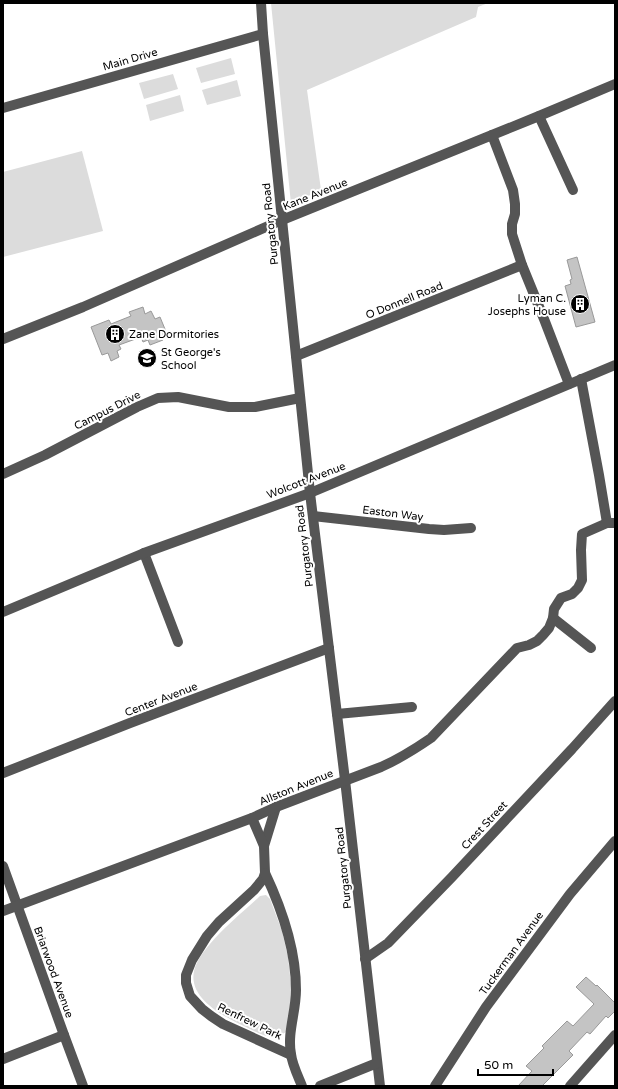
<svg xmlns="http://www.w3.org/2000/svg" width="618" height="1089" viewBox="0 0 618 1089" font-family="'Varela Round',sans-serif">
<rect width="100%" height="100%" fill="#fff"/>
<!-- green -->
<g fill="#dcdcdc">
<polygon points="271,3 488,3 478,7 476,17 307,90 321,190 291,204"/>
<polygon points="231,58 235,74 201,83 196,68"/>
<polygon points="173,74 178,89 144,99 139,83"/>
<polygon points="237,80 241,96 207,105 202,90"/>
<polygon points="180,95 184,111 150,121 146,105"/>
<polygon points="82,151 103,231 3,257 3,172"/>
<path d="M 266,895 L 270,899 L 282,931 L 288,957 L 292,994 L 288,1031 C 284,1033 278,1037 274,1037 C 265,1037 256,1032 248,1028 C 227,1018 188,1000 194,971 C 200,946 242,913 260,896 Z"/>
</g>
<!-- building -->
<g fill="#c4c4c4" stroke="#999">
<polygon points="577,257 595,322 576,327 565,286 571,284 570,280 572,279 567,260"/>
<polygon points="143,307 145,314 151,311 155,319 160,317 167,334 161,336 163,340 150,345 148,340 143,342 141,337 119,345 121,349 117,351 119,357 111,361 108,353 102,355 91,327 109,320 111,324 131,316 129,312"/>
<polygon points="586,977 596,986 597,985 615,1003 615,1011 608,1018 606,1016 590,1034 587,1032 569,1051 573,1055 542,1086 518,1086 532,1071 526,1066 544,1048 542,1046 567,1021 573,1026 594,1004 576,987"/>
</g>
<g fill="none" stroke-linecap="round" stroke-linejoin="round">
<!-- minor -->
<g stroke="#555" stroke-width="10">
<polyline points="261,3 263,34 310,493 345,780 380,1086"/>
<polyline points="3,108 263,34"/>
<polyline points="539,116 573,190"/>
<polyline points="492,135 513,190 515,204 515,214 512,224 512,234 522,265 544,319 569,384"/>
<polyline points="3,339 83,307 282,220 539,116 615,84"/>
<polyline points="296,356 522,265"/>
<polyline points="581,379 599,475 607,523"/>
<polyline points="3,474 45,455 137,407 158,398 178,397 229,407 255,407 300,398"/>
<polyline points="313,516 429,529 444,530 471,528"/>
<polyline points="144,553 178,642"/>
<polyline points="3,612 144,553 310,493 615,365"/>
<polyline points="553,618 591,648"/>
<polyline points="337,714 412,707"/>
<polyline points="3,773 130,723 329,648"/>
<polyline points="276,807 264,846 265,873 263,879 254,890 219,922 207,936 192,960 186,975 186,983 190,996 202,1009 211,1016 223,1024 291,1055"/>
<polyline points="252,818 264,846"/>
<polyline points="3,866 64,1035 83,1086"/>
<path d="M 265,873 C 282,909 296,950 296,990 C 296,1012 287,1033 291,1054 C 292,1064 298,1076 302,1086"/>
<path d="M 3,911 L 252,818 L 276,807 L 381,767 C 399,759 415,749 431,738 L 517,648 L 529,645 L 537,641 L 543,635 L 549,628 L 553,618 L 554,609 L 561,598 L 572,594 L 578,588 L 582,580 L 581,550 L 582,534 L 607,523 L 615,523"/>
<polyline points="365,959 388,943 452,877 572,749 615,701"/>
<polyline points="3,1059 64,1035"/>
<polyline points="320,1086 377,1063"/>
<polyline points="435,1086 486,1007 570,894 615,841"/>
<polyline points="570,1086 615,1035"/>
</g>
</g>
<!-- icons -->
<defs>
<g id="building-disc" transform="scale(1)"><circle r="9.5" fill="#000" stroke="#fff"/><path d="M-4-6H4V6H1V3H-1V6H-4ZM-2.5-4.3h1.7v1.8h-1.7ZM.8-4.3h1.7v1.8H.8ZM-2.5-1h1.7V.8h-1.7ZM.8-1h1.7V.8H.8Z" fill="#fff"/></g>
<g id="school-disc" transform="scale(1)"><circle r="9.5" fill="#000" stroke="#fff"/><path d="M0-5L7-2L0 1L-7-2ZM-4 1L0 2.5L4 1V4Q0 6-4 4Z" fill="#fff"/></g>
</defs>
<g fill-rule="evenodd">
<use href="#building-disc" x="580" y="304"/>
<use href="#building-disc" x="115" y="334"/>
<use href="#school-disc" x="147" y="358"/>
</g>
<g text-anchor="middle" stroke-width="4" stroke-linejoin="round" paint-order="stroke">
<!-- street labels -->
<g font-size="11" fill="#000" stroke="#fff">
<text transform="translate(130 59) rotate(-16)" y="4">Main Drive</text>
<text transform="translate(315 194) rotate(-22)" y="4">Kane Avenue</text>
<text transform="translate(270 224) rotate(-96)" y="4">Purgatory Road</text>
<text transform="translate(404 300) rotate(-22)" y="4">O Donnell Road</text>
<text transform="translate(107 410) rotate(-27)" y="4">Campus Drive</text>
<text transform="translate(306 480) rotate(-21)" y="4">Wolcott Avenue</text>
<text transform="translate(393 513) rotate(7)" y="4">Easton Way</text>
<text transform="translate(304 546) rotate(-97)" y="4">Purgatory Road</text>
<text transform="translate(161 699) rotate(-21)" y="4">Center Avenue</text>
<text transform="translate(296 787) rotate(-22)" y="4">Allston Avenue</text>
<text transform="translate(484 825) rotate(-47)" y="4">Crest Street</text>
<text transform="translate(343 868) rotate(-96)" y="4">Purgatory Road</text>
<text transform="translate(511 953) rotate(-54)" y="4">Tuckerman Avenue</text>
<text transform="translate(54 972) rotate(70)" y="4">Briarwood Avenue</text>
<text transform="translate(250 1021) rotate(26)" y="4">Renfrew Park</text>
</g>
<!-- poi labels -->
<g font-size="11" fill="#000" stroke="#fff" text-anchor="start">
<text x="566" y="302" text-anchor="end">Lyman C.<tspan x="566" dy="13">Josephs House</tspan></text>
<text x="129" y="338">Zane Dormitories</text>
<text x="161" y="356">St George's<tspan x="161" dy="13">School</tspan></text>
</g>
</g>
<!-- border -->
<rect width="618" height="1089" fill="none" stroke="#000000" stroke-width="8"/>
<!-- scale -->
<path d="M478 1069v6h75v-6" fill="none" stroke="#000000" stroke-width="2"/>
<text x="484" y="1069" font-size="12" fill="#000000" stroke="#ffffff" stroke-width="3" paint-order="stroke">50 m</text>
</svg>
